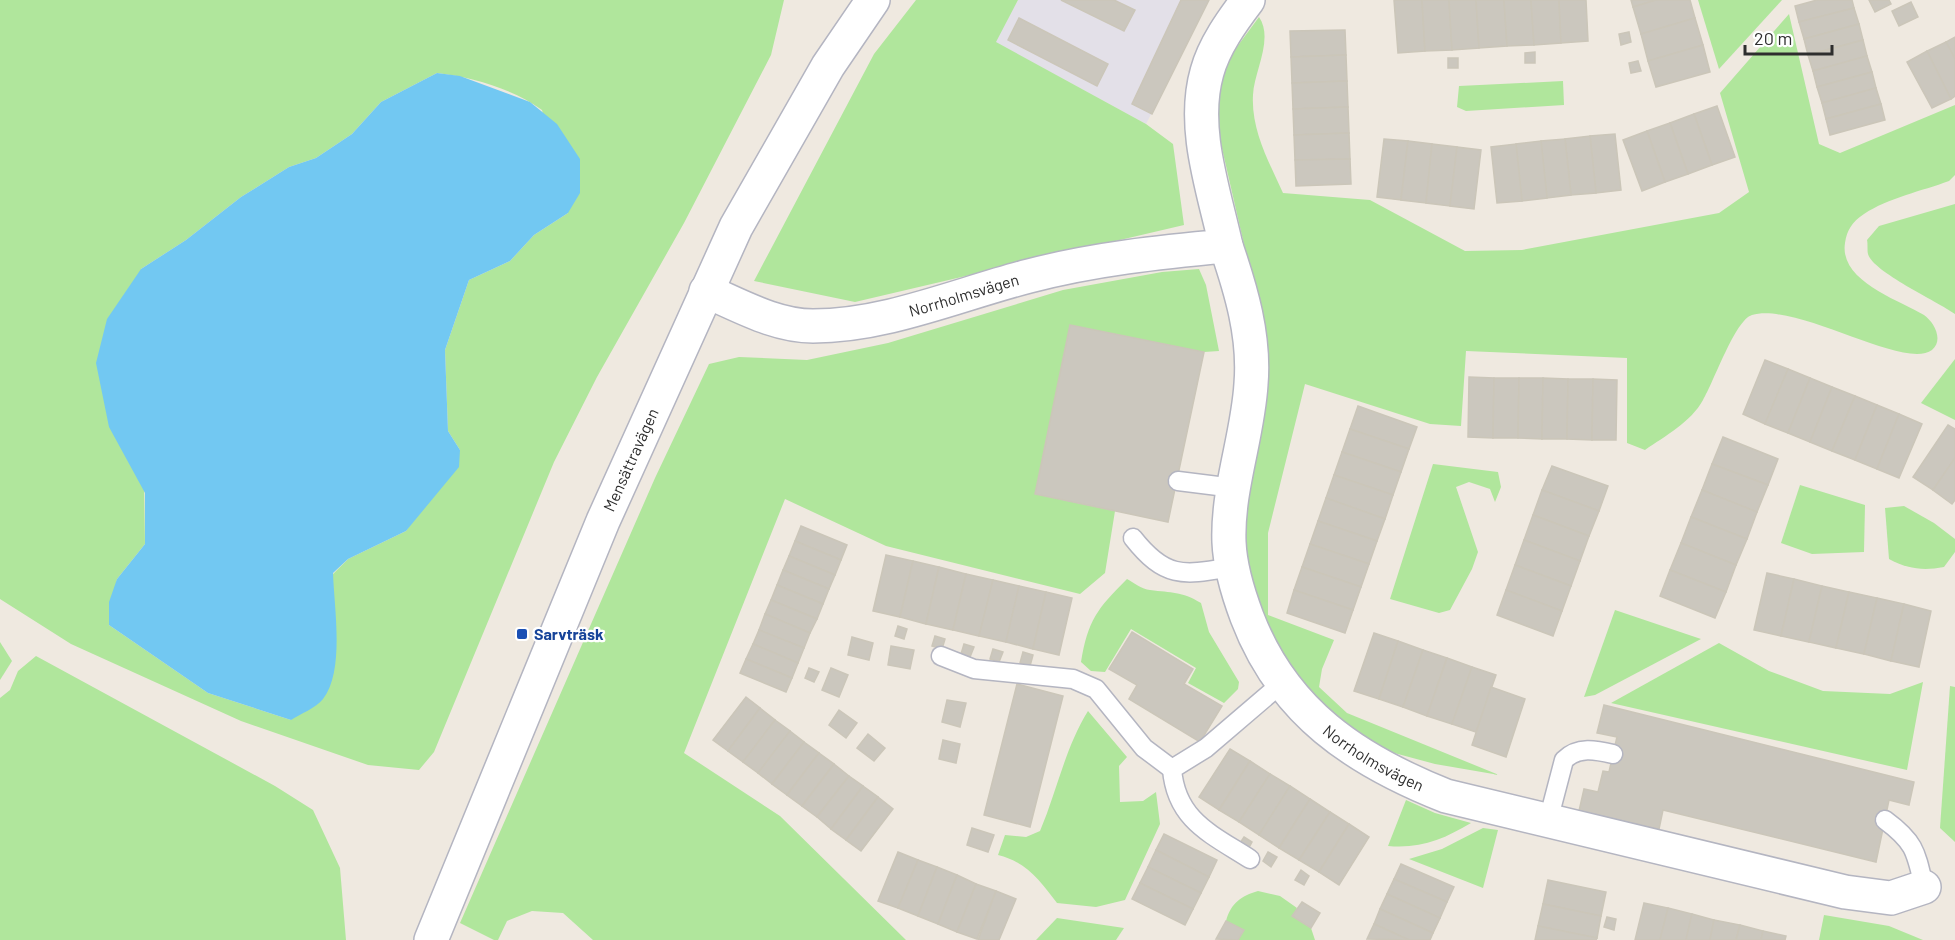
<svg xmlns="http://www.w3.org/2000/svg" width="1955" height="940" viewBox="0 0 1955 940" font-family="Barlow,sans-serif">
<rect width="100%" height="100%" fill="#efe9e0"/>
<!-- industrial -->
<polygon fill="#e3e0e8" points="1018,0 1209,0 1146,124 995,42"/>
<!-- green -->
<g fill="#b0e69c" fill-rule="evenodd">
<path d="M 0,0 L 784,0 L 771,55 L 684,223 L 597,377 L 554,462 L 434,752 L 419,770 L 368,765 L 241,721 L 71,644 L 0,599 ZM 437,73 C 472,77 513,89 542,110 L 568,213 L 534,235 L 510,261 L 469,280 L 445,350 L 448,431 L 460,450 L 406,531 L 348,559 L 333,574 L 291,720 L 208,693 L 109,625 L 117,579 L 145,544 L 141,269 L 186,240 L 241,197 L 289,167 L 316,158 L 352,134 L 381,102 Z"/>
<polygon points="916,0 1018,0 996,42 1146,124 1173,144 1184,225 855,302 754,281 874,54"/>
<polygon points="1698,0 1782,0 1719,69"/>
<path d="M 1789,14 L 1819,144 L 1840,153 L 1955,105 L 1955,175 L 1949,181 C 1922,191 1888,198 1864,214 C 1852,222 1847,230 1845,243 C 1839,281 1899,300 1924,315 C 1934,322 1944,340 1932,350 C 1904,371 1798,302 1752,315 C 1735,320 1714,382 1703,400 C 1691,422 1665,436 1645,450 L 1627,443 L 1627,358 L 1466,351 L 1461,426 L 1430,424 L 1305,384 L 1268,533 L 1268,615 L 1334,640 L 1322,669 L 1319,687 L 1347,713 L 1499,775 L 1435,764 L 1383,750 L 1317,707 L 1266,628 L 1249,582 L 1243,541 L 1248,262 L 1213,109 L 1225,63 L 1259,17 C 1274,39 1254,71 1253,95 C 1251,130 1269,162 1283,193 L 1370,200 L 1465,251 L 1522,250 L 1719,213 L 1749,192 L 1720,93 Z"/>
<polygon points="1563,81 1564,105 1466,111 1457,107 1459,86"/>
<path d="M 1955,204 L 1955,314 C 1937,301 1873,272 1868,254 C 1867,250 1868,244 1867,240 L 1879,226 Z"/>
<polygon points="1199,269 1206,285 1219,351 1204,352 1070,326 1035,494 1115,511 1105,573 1080,594 886,546 785,499 684,753 780,816 906,940 593,940 563,913 532,911 507,921 498,940 494,940 460,923 655,478 709,364 739,357 807,360 888,343 1063,290 1162,272"/>
<polygon points="1955,359 1955,420 1921,403"/>
<polygon points="1433,464 1498,472 1501,487 1495,502 1490,489 1469,482 1456,487 1478,552 1472,569 1450,610 1439,613 1390,599"/>
<polygon points="1800,485 1865,505 1864,552 1812,554 1781,543"/>
<path d="M 1904,506 L 1934,523 L 1955,539 L 1955,552 L 1944,567 C 1923,571 1908,569 1889,559 L 1885,508 Z"/>
<path d="M 1127,579 C 1134,583 1142,589 1150,590 C 1172,593 1181,591 1201,603 L 1209,632 L 1239,682 L 1238,689 L 1224,703 L 1188,683 L 1196,668 L 1131,629 L 1105,672 L 1091,671 L 1081,662 C 1088,620 1097,609 1127,579 Z"/>
<polygon points="1615,610 1701,639 1595,695 1584,697"/>
<polygon points="0,642 12,661 0,680"/>
<polygon points="1719,643 1769,671 1823,691 1890,694 1923,682 1907,770 1611,703"/>
<polygon points="36,656 275,786 313,810 340,868 346,940 0,940 0,698 10,690 18,671"/>
<polygon points="1950,686 1955,687 1955,842 1940,828"/>
<path d="M 1088,711 L 1127,757 L 1119,766 L 1120,802 L 1143,801 L 1156,792 L 1160,824 L 1125,900 L 1096,907 L 1057,903 C 1040,881 1027,862 998,855 L 1005,835 L 1026,837 L 1040,831 C 1057,791 1065,748 1088,711 Z"/>
<path d="M 1406,800 L 1435,813 L 1471,823 C 1444,839 1421,849 1388,846 Z"/>
<polygon points="1483,828 1498,830 1483,888 1409,859 1442,849"/>
<path d="M 1258,891 L 1280,896 L 1297,908 L 1293,916 L 1311,928 L 1315,940 L 1237,940 L 1243,930 L 1226,921 C 1231,903 1241,896 1258,891 Z"/>
<polygon points="1824,915 1889,926 1923,940 1819,940"/>
<polygon points="1057,918 1124,928 1116,940 1036,940"/>
</g>
<!-- water -->
<path fill="#72c8f2" d="M 437,73 L 460,76 L 530,102 L 557,124 L 580,159 L 580,193 L 568,213 L 534,235 L 510,261 L 469,280 L 445,350 L 448,431 L 460,450 L 459,467 L 406,531 L 348,559 L 333,573 C 334,607 345,671 323,699 C 316,708 300,714 291,720 L 208,693 L 109,625 L 109,602 L 117,579 L 145,544 L 145,493 L 109,427 L 96,363 L 107,319 L 141,269 L 186,240 L 241,197 L 289,167 L 316,158 L 352,134 L 381,102 Z"/>
<!-- building -->
<g fill="#cbc7be" stroke="#cbc6b9" stroke-width="1.5">
<polygon points="1061,0 1114,0 1135,10 1124,31"/>
<polygon points="1181,0 1209,0 1152,114 1132,104"/>
<polygon points="1394,0 1422,0 1425,51 1398,53"/>
<polygon points="1422,0 1449,0 1452,50 1425,51"/>
<polygon points="1449,0 1476,0 1479,48 1452,50"/>
<polygon points="1476,0 1504,0 1507,46 1479,48"/>
<polygon points="1504,0 1531,0 1534,45 1507,46"/>
<polygon points="1531,0 1559,0 1561,43 1534,45"/>
<polygon points="1559,0 1586,0 1588,41 1561,43"/>
<polygon points="1631,0 1656,0 1633,7"/>
<polygon points="1656,0 1690,0 1695,18 1641,34 1633,7"/>
<polygon points="1817,0 1852,0 1854,8 1799,22 1795,6"/>
<polygon points="1869,0 1889,0 1891,4 1875,12"/>
<polygon points="1911,2 1918,17 1899,26 1892,11"/>
<polygon points="1854,8 1859,24 1804,39 1799,22"/>
<polygon points="1019,18 1108,64 1097,86 1008,40"/>
<polygon points="1695,18 1703,45 1648,61 1641,34"/>
<polygon points="1859,24 1863,40 1808,55 1804,39"/>
<polygon points="1345,30 1346,55 1291,57 1290,31"/>
<polygon points="1629,32 1631,42 1621,45 1619,34"/>
<polygon points="1955,37 1955,59 1946,42"/>
<polygon points="1863,40 1867,56 1813,71 1808,55"/>
<polygon points="1946,42 1955,59 1955,96 1951,99 1927,51"/>
<polygon points="1703,45 1710,72 1656,87 1648,61"/>
<polygon points="1927,51 1951,99 1932,108 1907,62"/>
<polygon points="1535,52 1535,63 1525,63 1525,53"/>
<polygon points="1346,55 1347,81 1292,83 1291,57"/>
<polygon points="1867,56 1872,72 1817,87 1813,71"/>
<rect x="1448" y="58" width="10" height="10"/>
<polygon points="1638,61 1641,71 1631,73 1629,63"/>
<polygon points="1872,72 1876,88 1822,103 1817,87"/>
<polygon points="1347,81 1348,107 1293,109 1292,83"/>
<polygon points="1876,88 1881,104 1826,119 1822,103"/>
<polygon points="1881,104 1885,120 1830,135 1826,119"/>
<polygon points="1717,106 1735,157 1712,165 1694,114"/>
<polygon points="1348,107 1349,133 1294,135 1293,109"/>
<polygon points="1694,114 1712,165 1688,174 1670,123"/>
<polygon points="1670,123 1688,174 1665,182 1647,131"/>
<polygon points="1647,131 1665,182 1642,191 1623,140"/>
<polygon points="1349,133 1350,159 1295,160 1294,135"/>
<polygon points="1615,134 1621,190 1596,193 1590,136"/>
<polygon points="1590,136 1596,193 1571,195 1565,139"/>
<polygon points="1384,139 1408,141 1401,200 1377,197"/>
<polygon points="1565,139 1571,195 1547,198 1541,141"/>
<polygon points="1408,141 1432,144 1426,203 1401,200"/>
<polygon points="1541,141 1547,198 1522,201 1516,144"/>
<polygon points="1432,144 1457,147 1450,206 1426,203"/>
<polygon points="1516,144 1522,201 1497,203 1491,147"/>
<polygon points="1457,147 1481,150 1474,209 1450,206"/>
<polygon points="1350,159 1351,184 1296,186 1295,160"/>
<polygon points="1070,325 1204,352 1168,522 1035,494"/>
<polygon points="1765,360 1788,369 1765,424 1743,414"/>
<polygon points="1788,369 1810,378 1788,433 1765,424"/>
<polygon points="1469,377 1494,378 1493,438 1468,437"/>
<polygon points="1494,378 1519,378 1518,438 1493,438"/>
<polygon points="1519,378 1543,378 1542,439 1518,438"/>
<polygon points="1543,378 1568,379 1567,439 1542,439"/>
<polygon points="1810,378 1832,387 1810,442 1788,433"/>
<polygon points="1568,379 1593,379 1592,440 1567,439"/>
<polygon points="1593,379 1617,380 1616,440 1592,440"/>
<polygon points="1832,387 1855,396 1832,451 1810,442"/>
<polygon points="1855,396 1877,405 1855,460 1832,451"/>
<polygon points="1877,405 1899,414 1877,469 1855,460"/>
<polygon points="1358,406 1417,427 1409,449 1350,429"/>
<polygon points="1899,414 1922,424 1899,478 1877,469"/>
<polygon points="1948,425 1955,429 1955,458 1933,490 1913,477"/>
<polygon points="1350,429 1409,449 1401,472 1342,452"/>
<polygon points="1723,437 1778,459 1768,485 1712,464"/>
<polygon points="1342,452 1401,472 1393,495 1334,475"/>
<polygon points="1955,458 1955,500 1952,504 1933,490"/>
<polygon points="1712,464 1768,485 1757,512 1702,490"/>
<polygon points="1552,466 1608,486 1599,511 1542,490"/>
<polygon points="1334,475 1393,495 1385,519 1326,498"/>
<polygon points="1542,490 1599,511 1589,536 1533,515"/>
<polygon points="1702,490 1757,512 1747,539 1691,517"/>
<polygon points="1326,498 1385,519 1377,541 1318,521"/>
<polygon points="1533,515 1589,536 1580,561 1524,540"/>
<polygon points="1691,517 1747,539 1736,565 1681,543"/>
<polygon points="1318,521 1377,541 1369,564 1310,544"/>
<polygon points="801,526 847,545 841,560 795,541"/>
<polygon points="1524,540 1580,561 1571,586 1515,565"/>
<polygon points="795,541 841,560 835,575 789,556"/>
<polygon points="1681,543 1736,565 1726,592 1670,570"/>
<polygon points="1310,544 1369,564 1361,587 1302,567"/>
<polygon points="886,555 913,561 900,617 873,611"/>
<polygon points="789,556 835,575 829,589 783,570"/>
<polygon points="913,561 939,567 926,624 900,617"/>
<polygon points="1515,565 1571,586 1562,611 1506,590"/>
<polygon points="939,567 966,574 953,630 926,624"/>
<polygon points="1302,567 1361,587 1353,610 1294,590"/>
<polygon points="783,570 829,589 823,604 777,585"/>
<polygon points="1670,570 1726,592 1715,618 1660,596"/>
<polygon points="1767,573 1794,579 1781,636 1754,630"/>
<polygon points="966,574 993,580 979,636 953,630"/>
<polygon points="1794,579 1822,586 1809,642 1781,636"/>
<polygon points="993,580 1019,586 1006,642 979,636"/>
<polygon points="777,585 823,604 817,619 771,600"/>
<polygon points="1019,586 1046,592 1033,649 1006,642"/>
<polygon points="1822,586 1849,592 1836,648 1809,642"/>
<polygon points="1294,590 1353,610 1345,633 1287,613"/>
<polygon points="1506,590 1562,611 1553,636 1497,615"/>
<polygon points="1046,592 1072,598 1059,655 1033,649"/>
<polygon points="1849,592 1877,598 1864,654 1836,648"/>
<polygon points="1877,598 1904,604 1891,661 1864,654"/>
<polygon points="771,600 817,619 810,633 765,614"/>
<polygon points="1904,604 1931,611 1919,667 1891,661"/>
<polygon points="765,614 810,633 804,648 759,630"/>
<polygon points="898,626 907,629 904,639 895,636"/>
<polygon points="759,630 804,648 798,663 753,644"/>
<polygon points="1132,632 1193,669 1184,684 1222,706 1200,742 1129,699 1137,685 1109,669"/>
<polygon points="1374,633 1398,641 1379,699 1354,691"/>
<polygon points="935,636 945,639 942,649 932,646"/>
<polygon points="852,637 873,643 869,660 848,655"/>
<polygon points="1398,641 1423,650 1403,707 1379,699"/>
<polygon points="753,644 798,663 792,678 746,659"/>
<polygon points="964,644 974,647 970,657 961,654"/>
<polygon points="891,646 914,650 910,669 888,665"/>
<polygon points="993,649 1003,652 999,662 990,659"/>
<polygon points="1423,650 1447,658 1427,716 1403,707"/>
<polygon points="1023,652 1033,655 1030,666 1020,663"/>
<polygon points="1447,658 1472,667 1452,724 1427,716"/>
<polygon points="746,659 792,678 786,692 740,673"/>
<polygon points="1472,667 1496,675 1476,732 1452,724"/>
<polygon points="809,668 819,672 814,682 805,678"/>
<polygon points="831,668 848,675 839,697 822,690"/>
<polygon points="1017,684 1063,696 1030,827 984,815"/>
<polygon points="1491,687 1525,699 1506,757 1472,745"/>
<polygon points="746,697 760,708 728,751 713,740"/>
<polygon points="947,700 966,703 960,727 942,722"/>
<polygon points="1604,705 1914,782 1909,805 1889,800 1876,862 1663,810 1659,829 1579,811 1584,789 1598,792 1603,771 1609,772 1613,754 1617,737 1597,733"/>
<polygon points="760,708 775,720 743,762 728,751"/>
<polygon points="839,710 857,723 846,738 829,725"/>
<polygon points="775,720 790,731 758,773 743,762"/>
<polygon points="790,731 804,742 772,784 758,773"/>
<polygon points="868,734 885,748 874,761 857,748"/>
<polygon points="943,740 960,744 956,763 939,759"/>
<polygon points="804,742 819,753 787,795 772,784"/>
<polygon points="1230,749 1250,761 1219,810 1199,797"/>
<polygon points="819,753 834,764 802,806 787,795"/>
<polygon points="1250,761 1270,774 1239,822 1219,810"/>
<polygon points="834,764 849,776 817,817 802,806"/>
<polygon points="1270,774 1290,786 1259,835 1239,822"/>
<polygon points="849,776 863,786 831,829 817,817"/>
<polygon points="863,786 878,797 846,840 831,829"/>
<polygon points="1290,786 1310,799 1279,848 1259,835"/>
<polygon points="878,797 893,809 861,851 846,840"/>
<polygon points="1310,799 1330,812 1299,860 1279,848"/>
<polygon points="1330,812 1349,824 1319,872 1299,860"/>
<polygon points="1349,824 1369,837 1339,885 1319,872"/>
<polygon points="972,828 994,835 988,852 967,845"/>
<polygon points="1164,834 1217,860 1209,877 1156,850"/>
<polygon points="1244,837 1252,842 1247,851 1238,846"/>
<polygon points="1156,850 1209,877 1201,893 1148,867"/>
<polygon points="898,852 918,860 898,908 878,901"/>
<polygon points="1268,852 1277,857 1271,867 1263,861"/>
<polygon points="918,860 937,867 918,916 898,908"/>
<polygon points="1401,864 1454,887 1447,902 1394,879"/>
<polygon points="937,867 957,875 938,924 918,916"/>
<polygon points="1148,867 1201,893 1193,909 1140,883"/>
<polygon points="1301,870 1309,876 1304,885 1295,880"/>
<polygon points="957,875 976,884 957,932 938,924"/>
<polygon points="1394,879 1447,902 1440,918 1387,894"/>
<polygon points="1548,880 1606,892 1601,916 1543,904"/>
<polygon points="1140,883 1193,909 1185,925 1132,899"/>
<polygon points="976,884 996,891 977,939 957,932"/>
<polygon points="996,891 1016,899 999,940 978,940"/>
<polygon points="1387,894 1440,918 1433,933 1380,909"/>
<polygon points="1302,902 1320,913 1311,928 1292,916"/>
<polygon points="1644,903 1668,908 1660,940 1635,940"/>
<polygon points="1543,904 1601,916 1597,938 1538,926"/>
<polygon points="1668,908 1692,914 1686,940 1660,940"/>
<polygon points="1380,909 1433,933 1430,940 1409,940 1374,924"/>
<polygon points="1692,914 1714,920 1710,940 1686,940"/>
<polygon points="1607,917 1616,919 1614,930 1604,927"/>
<polygon points="1714,920 1740,925 1736,940 1710,940"/>
<polygon points="1226,921 1244,930 1238,940 1216,939"/>
<polygon points="1374,924 1409,940 1367,939"/>
<polygon points="1740,925 1763,931 1761,940 1736,940"/>
<polygon points="1538,926 1597,938 1596,940 1535,940"/>
<polygon points="1763,931 1786,936 1785,940 1761,940"/>
</g>
<g fill="none" stroke-linecap="round" stroke-linejoin="round">
<!-- lane casing -->
<g stroke="#b4b5c1" stroke-width="21">
<g id="lane">
<polyline points="1178,481 1234,488"/>
<path d="M 1133,538 C 1166,580 1184,575 1233,567"/>
<polyline points="941,656 974,669 1073,679 1096,689 1144,748 1172,769"/>
<path d="M 1885,820 C 1915,842 1916,852 1924,887"/>
<path d="M 1548,821 L 1564,760 C 1578,746 1596,750 1613,754"/>
<path d="M 1250,859 C 1211,834 1176,820 1172,769 L 1206,748 L 1282,683"/>
</g>
</g>
<!-- street casing -->
<g stroke="#b4b5c1" stroke-width="36">
<g id="street">
<path id="s1" d="M 1226,246 C 1241,290 1255,336 1251,384 C 1248,436 1227,489 1229,542 C 1230,567 1238,593 1247,617 C 1283,712 1355,760 1446,796 L 1845,892 L 1891,898 L 1924,887"/>
<path id="s2" d="M 706,291 C 739,305 775,326 813,326 C 886,326 959,294 1029,276 C 1094,259 1160,252 1226,246 C 1214,191 1191,128 1207,72 C 1214,46 1232,21 1248,0"/>
</g>
</g>
<!-- secondary casing -->
<g stroke="#b4b5c1" stroke-width="36">
<g id="secondary">
<path id="s3" d="M 431,940 L 603,521 L 736,227 L 828,66 L 873,0"/>
</g>
</g>
<!-- lane -->
<use href="#lane" stroke="#fff" stroke-width="18"/>
<!-- street -->
<use href="#street" stroke="#fff" stroke-width="33"/>
<!-- secondary -->
<use href="#secondary" stroke="#fff" stroke-width="33"/>
</g>
<!-- markers -->
<rect fill="#1a4fb4" stroke="#fff" stroke-width="2" x="516" y="628" width="12" height="12" rx="3"/>
<g text-anchor="middle" stroke-width="4.5" stroke-linejoin="round" paint-order="stroke">
<!-- street labels -->
<g font-size="16" fill="#2e2e2e" stroke="#fff">
<text dy="6" stroke="none"><textPath href="#s2" startOffset="268">Norrholmsvägen</textPath></text>
<text dy="6" stroke="none"><textPath href="#s3" startOffset="520">Mensättravägen</textPath></text>
<text dy="6" stroke="none"><textPath href="#s1" startOffset="573">Norrholmsvägen</textPath></text>
</g>
<!-- transit labels -->
<g font-size="16" font-weight="bold" fill="#164399" stroke="#fff" text-anchor="start">
<text x="534" y="640">Sarvträsk</text>
</g>
</g>
<!-- scale -->
<path d="M1745 45v9h87v-9" fill="none" stroke="#2e2e2e" stroke-width="3"/>
<text x="1754" y="45" font-size="18" fill="#2e2e2e" stroke="#ffffff" stroke-width="4.5" paint-order="stroke">20 m</text>
</svg>
